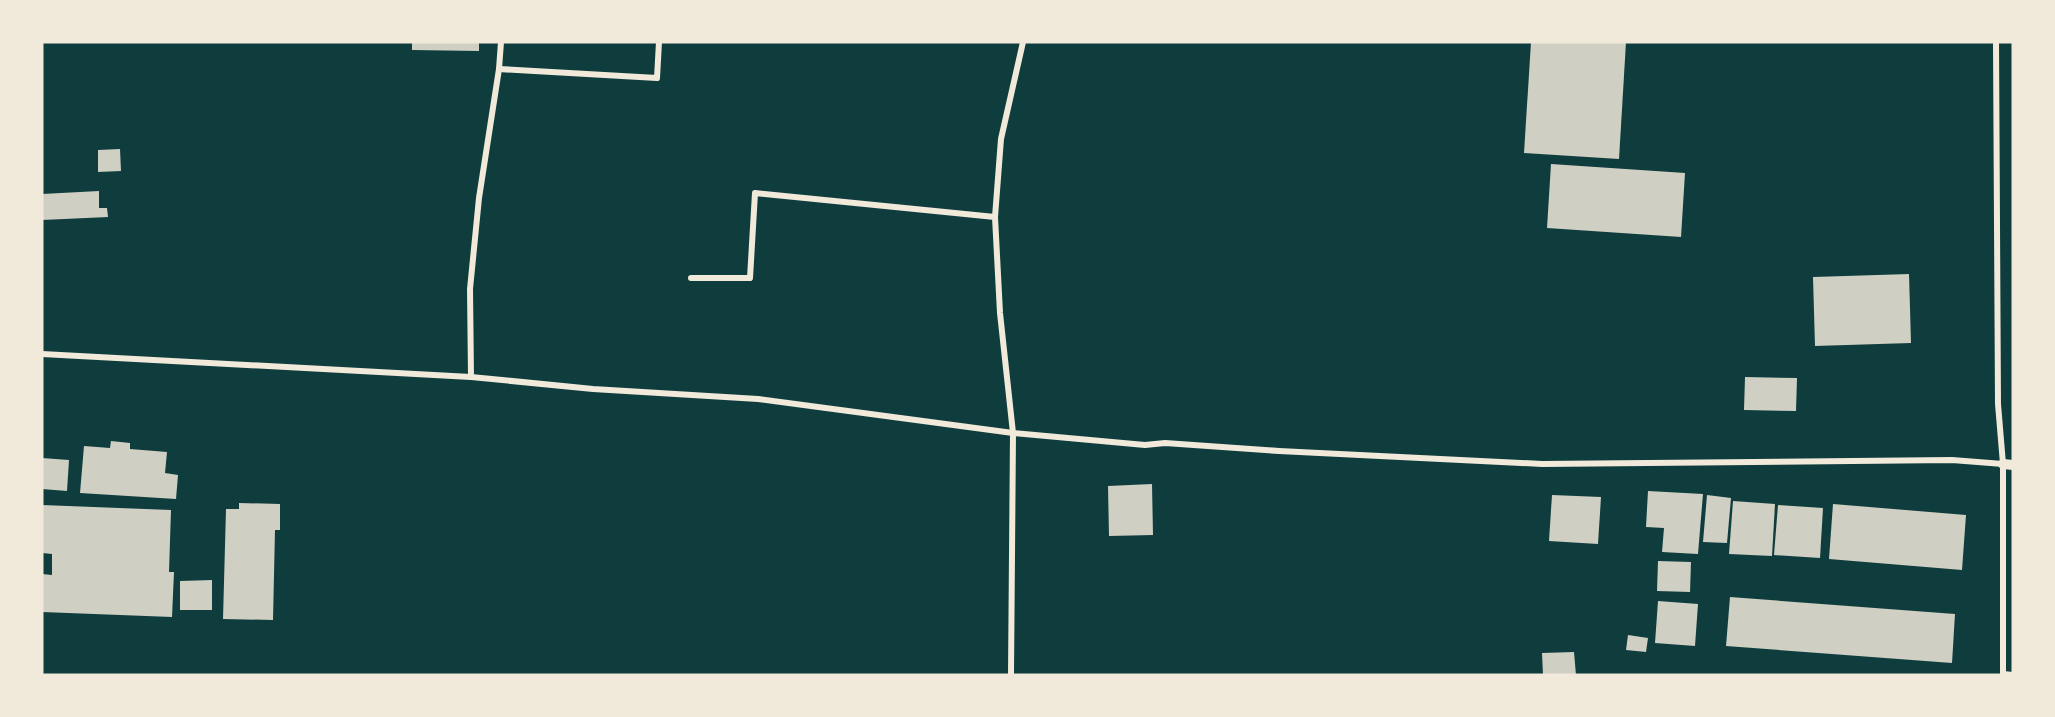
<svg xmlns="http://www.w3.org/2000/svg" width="2055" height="717" viewBox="0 0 2055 717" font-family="Manrope,sans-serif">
<rect width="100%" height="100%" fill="#0f3d3e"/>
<!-- building -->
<g fill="#cfcfc3">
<polygon points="412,42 479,42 479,51 412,50"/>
<polygon points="1531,42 1626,42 1619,159 1524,153"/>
<polygon points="120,149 121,171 98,172 98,150"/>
<polygon points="1551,164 1685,173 1681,237 1547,228"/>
<polygon points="99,191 99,208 107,208 108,217 42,220 42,194"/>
<polygon points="1909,274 1911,343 1815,346 1813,277"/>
<polygon points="1745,377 1797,378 1796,411 1744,410"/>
<polygon points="111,441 130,443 130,449 167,452 165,473 178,475 176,499 80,493 84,446 110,448"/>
<polygon points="42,458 69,460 67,491 42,489"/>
<polygon points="1152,484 1153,535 1109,536 1108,486"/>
<polygon points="1648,491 1703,494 1698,554 1662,552 1664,528 1646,527"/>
<polygon points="1552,495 1601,497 1598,544 1549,541"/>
<polygon points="1707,495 1731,498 1727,543 1703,542"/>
<polygon points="1733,501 1775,504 1772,556 1729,554"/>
<polygon points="239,503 280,504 280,530 275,530 273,620 223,619 226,509 239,509"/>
<polygon points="1833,504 1966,515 1962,570 1829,559"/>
<polygon points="42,505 171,510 169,572 174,572 172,617 42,612 42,574 52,575 52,554 42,553"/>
<polygon points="1778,505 1823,508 1820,558 1774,555"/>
<polygon points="1658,561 1691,562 1690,592 1657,591"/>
<polygon points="212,580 212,610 180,610 180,581"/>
<polygon points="1730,597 1955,614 1952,663 1726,646"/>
<polygon points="1658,601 1698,604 1695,646 1655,643"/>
<polygon points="1628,635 1648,638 1646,652 1626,650"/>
<polygon points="1574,652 1576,675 1543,675 1542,653"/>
</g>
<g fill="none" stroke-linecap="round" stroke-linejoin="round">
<!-- minor -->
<g stroke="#f1e9da" stroke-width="6">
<polyline points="1996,42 1998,404 2003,464 2003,675"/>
<polyline points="499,69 657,78 659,42"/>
<polyline points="691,278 750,278 755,193 995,217"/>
<polyline points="42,354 471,377 593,389 758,399 1013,433 1145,445 1165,443 1279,451 1542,464 1952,460 2003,464"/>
<polyline points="471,377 470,289 479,198 499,69 501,42"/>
<polyline points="2003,674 2013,675"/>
<polyline points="1011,675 1013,433 1000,313 995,217 1001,139 1023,42"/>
</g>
<!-- tertiary -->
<polyline stroke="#f1e9da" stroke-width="10" points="2003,464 2013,465"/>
</g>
<!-- border -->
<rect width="2055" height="717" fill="none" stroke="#f1e9da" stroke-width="87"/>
</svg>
